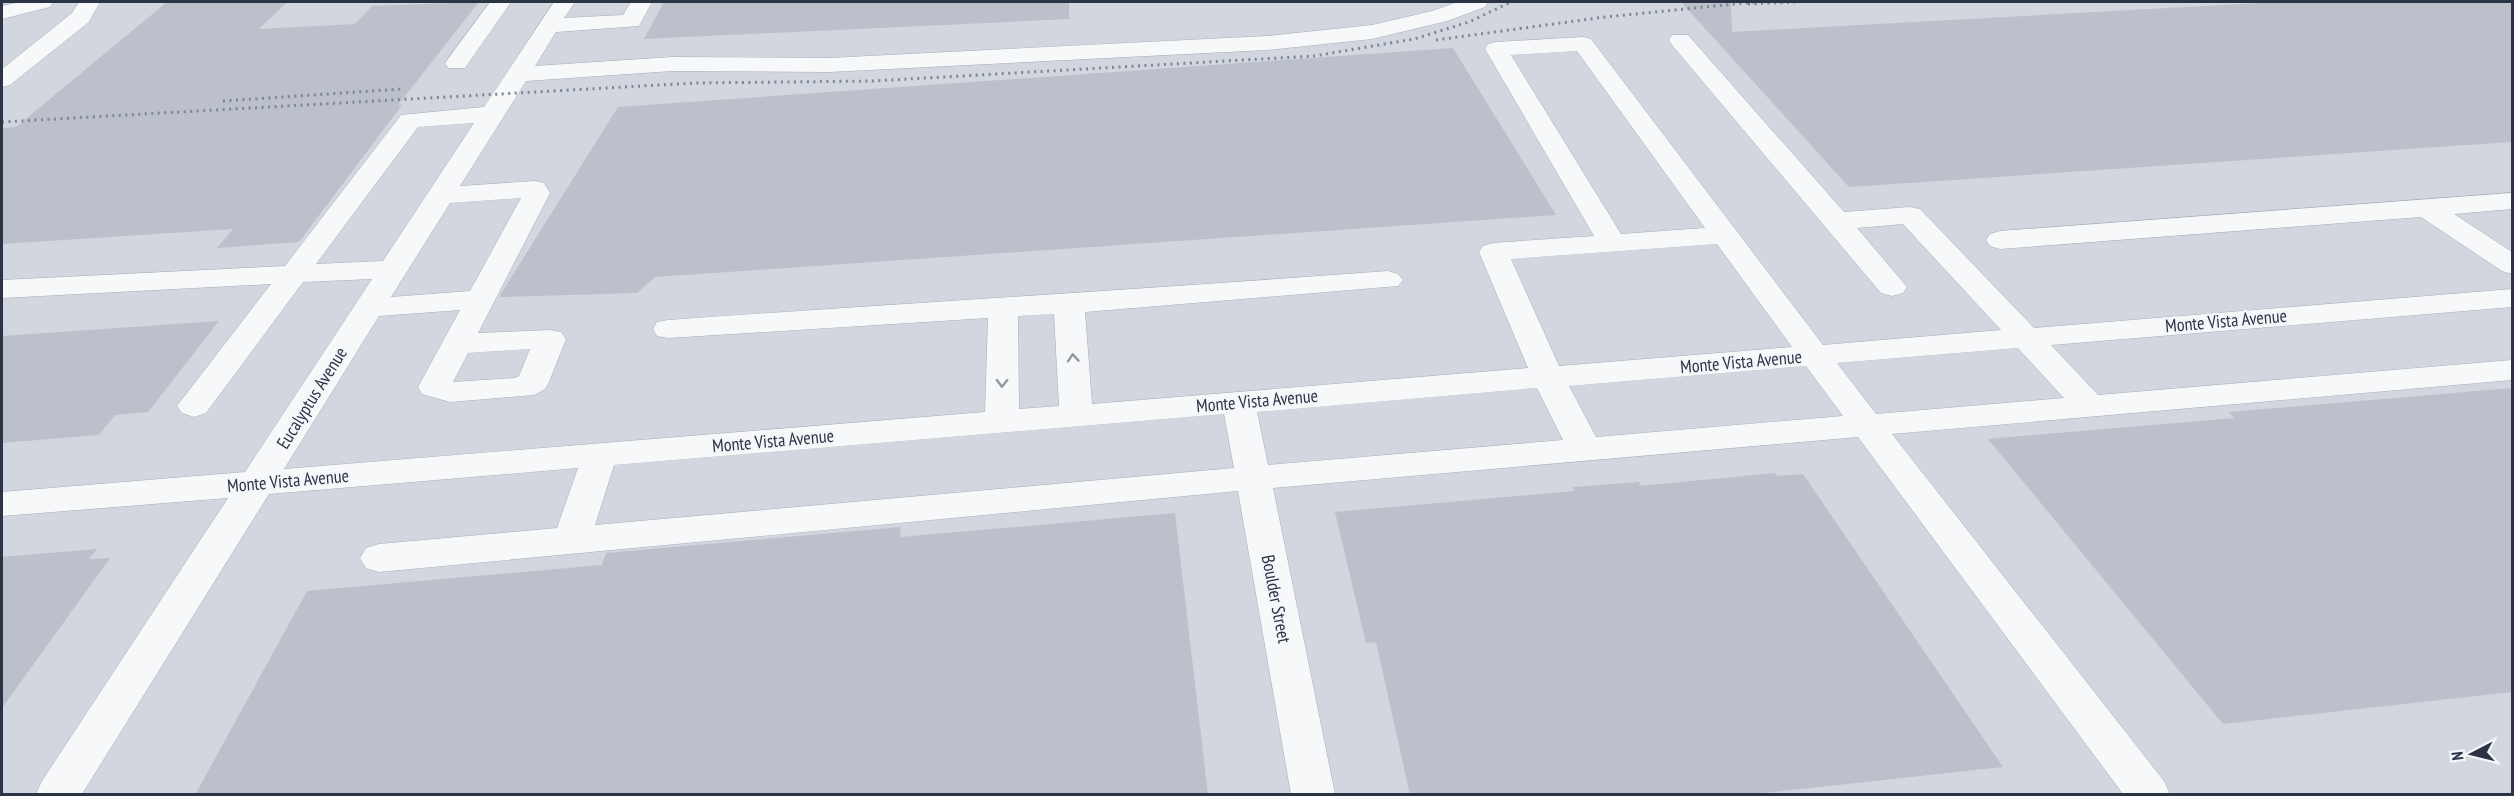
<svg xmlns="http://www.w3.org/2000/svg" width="2514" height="796" viewBox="0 0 2514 796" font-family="'PT Sans Narrow',sans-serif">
<rect width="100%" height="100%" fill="#e4e7ec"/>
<!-- built -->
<rect fill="#d2d6de" x="2" y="2" width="2510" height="792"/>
<!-- building -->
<g fill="#bbc0ca">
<polygon points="167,2 287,2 259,29 355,24 372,6 479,2 398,105 402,105 299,242 217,248 233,229 2,244 2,128 16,127"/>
<polygon points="664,2 1069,2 1069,19 644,39"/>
<polygon points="1681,2 1731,2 1732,32 2277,2 2512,2 2512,142 1849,187"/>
<polygon points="1453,48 1556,215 655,277 637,293 499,297 618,107"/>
<polygon points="219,321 148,412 115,415 99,435 2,443 2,336"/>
<polygon points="2512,388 2512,692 2223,724 1988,439 2234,418 2229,412"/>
<polygon points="1775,473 1776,476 1803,474 2003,767 1745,795 1410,795 1376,642 1366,643 1335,512 1575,491 1573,487 1640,482 1639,486"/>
<polygon points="1175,513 1208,795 195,795 307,591 602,565 606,553 901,527 900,537"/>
<polygon points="97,549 89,559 110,558 2,708 2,557"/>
</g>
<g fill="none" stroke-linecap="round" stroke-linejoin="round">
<!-- minor casing -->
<g stroke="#a9aeb7" stroke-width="1">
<g id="minor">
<polygon points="20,2 53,2 50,7 2,19 2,6"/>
<polygon points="79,2 100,2 89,22 10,85 2,87 2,69 72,13"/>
<polygon points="490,2 511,2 465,68 449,68 445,63"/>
<path d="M 554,2 L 575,2 L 564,18 L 623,15 L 631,2 L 652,2 L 639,26 L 556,32 L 535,66 L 672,57 L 829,58 L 1267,36 L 1372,25 L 1432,11 L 1458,2 L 1488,2 L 1485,7 L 1447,21 L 1372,39 L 1267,50 L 829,72 L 672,71 L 526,81 L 460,186 L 535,181 L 544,183 L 550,193 L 478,333 L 550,330 L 561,332 L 566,339 L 549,382 L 545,389 L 534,395 L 450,402 L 422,394 L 418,387 L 460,310 L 379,316 L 284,469 L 985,412 L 988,318 L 668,338 L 657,336 L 653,329 L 657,322 L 668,320 C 908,303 1148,289 1388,271 L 1398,274 L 1403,280 L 1398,286 L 1085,312 L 1092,404 L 1528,368 L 1479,252 L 1483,246 L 1493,243 L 1594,236 L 1485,49 L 1488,44 L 1496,42 L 1583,37 L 1591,39 L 1823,345 L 2001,330 L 1903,224 L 1857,228 L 1907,287 L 1903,293 L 1892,296 L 1881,293 L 1672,45 L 1669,40 L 1672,35 L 1688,35 L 1844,212 L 1910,207 L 1920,209 L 2034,328 L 2512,289 L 2512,307 L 2051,345 L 2098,395 L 2512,360 L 2512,380 L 1892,434 L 2164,781 L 2170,794 L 2123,794 L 1858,437 L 1273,488 L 1335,794 L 1291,794 L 1238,491 L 379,572 L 366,568 L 360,558 L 366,548 L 379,544 L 557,528 L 578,468 L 269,494 L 82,794 L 36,794 L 42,781 L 228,498 L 2,516 L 2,492 L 245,472 L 372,279 L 303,282 L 206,413 L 194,417 L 182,413 L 177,406 L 271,284 L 2,298 L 2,280 L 285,266 L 401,115 L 484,107 ZM 1577,51 L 1705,228 L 1621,234 L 1511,55 ZM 474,123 L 383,261 L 316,264 L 418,127 ZM 521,198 L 470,291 L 391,297 L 450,203 ZM 1717,244 L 1792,347 L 1559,366 L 1511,259 ZM 1054,314 L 1059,406 L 1019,409 L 1018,316 ZM 2018,348 L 2064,398 L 1876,414 L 1837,363 ZM 530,349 L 519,376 L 515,378 L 453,382 L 468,353 ZM 1806,366 L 1843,416 L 1596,437 L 1569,386 ZM 1537,388 L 1563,440 L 1268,465 L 1257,412 ZM 1224,414 L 1234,468 L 595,525 L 614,465 Z"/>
<polygon points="2512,193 2512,209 2454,214 2512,252 2512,274 2502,271 2421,217 2000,249 1990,246 1986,240 1990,234 2000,231"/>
</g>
</g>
<!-- minor -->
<use href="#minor" fill="#f7f8fa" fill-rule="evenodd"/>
<!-- rail -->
<g stroke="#7d8696" stroke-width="3" stroke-dasharray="2 4.5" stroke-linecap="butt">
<polyline points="1748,4 1796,2"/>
<polyline points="1436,40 1605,17 1755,2"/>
<polyline points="223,101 402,89"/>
<polyline points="2,122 695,83 873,81 1314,56 1414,39 1469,22 1511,2"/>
</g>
</g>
<!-- one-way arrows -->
<defs><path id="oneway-chevron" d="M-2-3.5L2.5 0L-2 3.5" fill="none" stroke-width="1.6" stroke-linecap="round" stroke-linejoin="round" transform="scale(1.5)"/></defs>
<g stroke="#9196a0">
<use href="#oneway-chevron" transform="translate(1073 358) rotate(-94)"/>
<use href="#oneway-chevron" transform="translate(1002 383) rotate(91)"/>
</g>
<g text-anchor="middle" stroke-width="5" stroke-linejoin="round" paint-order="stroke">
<!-- street labels -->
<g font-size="18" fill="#2b3445" stroke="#f4f6f9">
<text transform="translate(2226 321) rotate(-5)" y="6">Monte Vista Avenue</text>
<text transform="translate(1741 362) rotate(-5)" y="6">Monte Vista Avenue</text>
<text transform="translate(312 398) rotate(-58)" y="6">Eucalyptus Avenue</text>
<text transform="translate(1257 401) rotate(-5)" y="6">Monte Vista Avenue</text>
<text transform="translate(773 441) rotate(-5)" y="6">Monte Vista Avenue</text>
<text transform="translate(288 481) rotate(-5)" y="6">Monte Vista Avenue</text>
<text transform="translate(1276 599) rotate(79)" y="6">Boulder Street</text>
</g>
</g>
<!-- border -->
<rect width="2514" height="796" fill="none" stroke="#2b3445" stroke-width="6"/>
<!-- north arrow -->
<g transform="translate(2472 754) rotate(263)" stroke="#f4f6f9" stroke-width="4.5" paint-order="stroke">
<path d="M0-4.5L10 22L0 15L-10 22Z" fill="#2b3445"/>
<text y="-9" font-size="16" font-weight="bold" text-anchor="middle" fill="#2b3445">N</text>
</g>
</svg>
